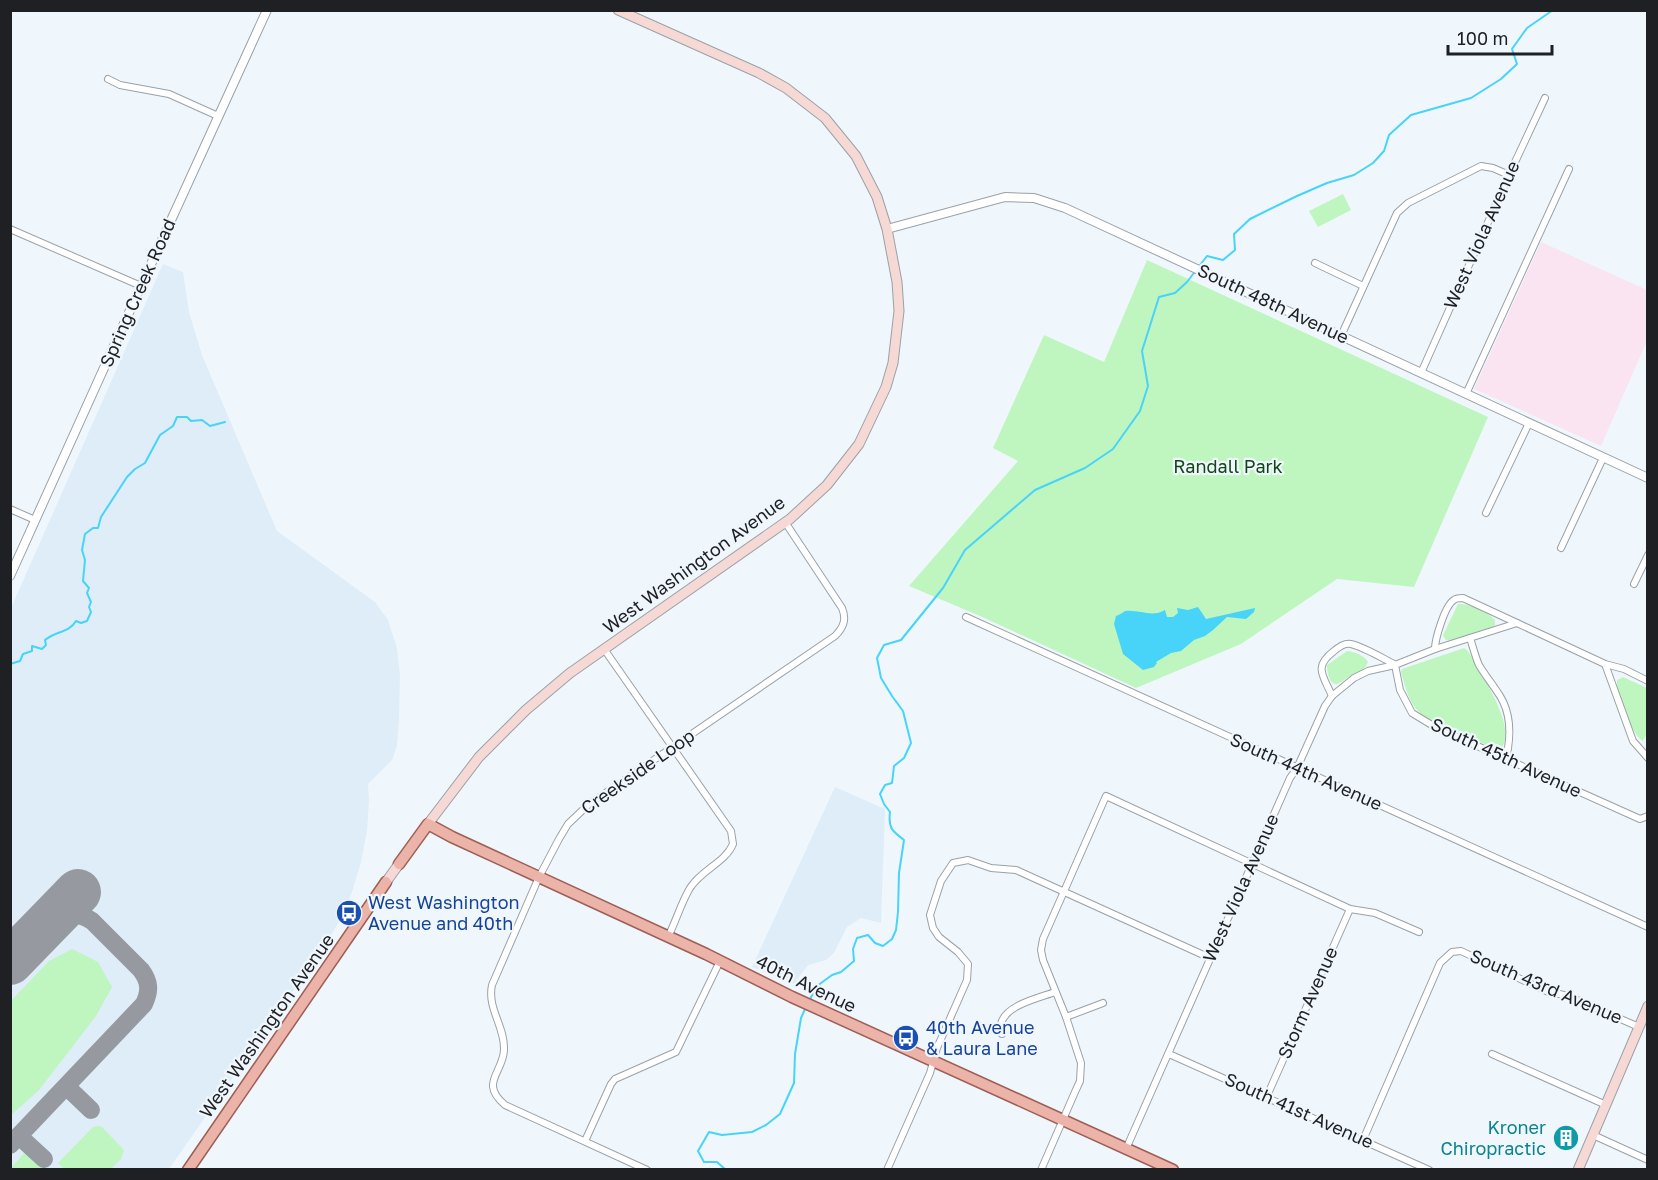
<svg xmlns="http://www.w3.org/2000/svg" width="1658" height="1180" viewBox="0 0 1658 1180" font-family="'Golos Text',sans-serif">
<rect width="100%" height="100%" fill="#eff7fd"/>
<!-- commercial -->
<polygon fill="#fae4f2" points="1541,242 1647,290 1647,341 1601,446 1474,389"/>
<!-- built -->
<g fill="#deedf8">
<polygon points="163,264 183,272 189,312 202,355 277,531 375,602 388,620 397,648 400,676 399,721 397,746 392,760 368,784 369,800 367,831 361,862 352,892 340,920 324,947 169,1169 11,1170 11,608"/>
<polygon points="835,787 885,809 881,923 861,918 847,927 834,953 826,960 808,965 794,984 752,967"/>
</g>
<!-- green -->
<g fill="#bff6c0">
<polygon points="1343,194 1351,210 1318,227 1309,211"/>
<polygon points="1147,260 1488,417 1414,587 1337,579 1241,644 1136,688 980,616 909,586 1018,461 993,448 1044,335 1104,362"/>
<path d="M 1458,604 C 1468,603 1488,612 1495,620 L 1495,625 L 1492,628 L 1450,641 L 1446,640 L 1443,636 L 1444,633 Z"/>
<path d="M 1464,648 L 1468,651 C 1479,671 1519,728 1501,749 L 1495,749 L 1428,719 C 1409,707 1407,692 1401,672 L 1402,669 Z"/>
<path d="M 1347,651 C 1354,651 1365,656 1368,662 C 1365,671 1357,672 1350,676 C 1346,678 1341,683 1337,684 C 1329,685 1327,671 1327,665 Z"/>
<path d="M 1623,677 L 1647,688 L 1647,733 L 1643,741 C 1631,735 1622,700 1617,687 L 1617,680 Z"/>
<polygon points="72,949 98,962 112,987 96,1016 39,1090 11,1115 11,1001 49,961"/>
<polygon points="98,1126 102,1127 124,1150 121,1159 111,1169 64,1169 58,1163 93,1127"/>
<polygon points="26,1151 43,1168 42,1169 11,1169 11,1168"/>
</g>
<!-- water -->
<path fill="#48d3f9" d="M 1198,607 L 1206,619 L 1255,608 L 1254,612 L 1246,619 L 1227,617 L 1213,630 L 1205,636 L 1194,640 L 1181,651 L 1171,653 L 1156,662 L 1157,663 L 1154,667 L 1143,670 L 1123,654 L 1114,624 L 1116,616 C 1117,616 1124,612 1125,611 C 1139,609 1152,618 1165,610 L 1167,617 L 1173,617 L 1178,613 L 1177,608 L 1188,610 Z"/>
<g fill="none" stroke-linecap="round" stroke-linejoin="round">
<!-- stream -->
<g stroke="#48d3f9" stroke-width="2">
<path d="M 10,664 L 20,661 L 23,654 L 32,651 L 32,646 L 42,649 L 46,645 L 45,640 C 54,632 70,632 76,621 L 81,623 L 87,621 L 91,612 L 89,607 L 91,602 L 87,593 L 89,588 L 83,581 L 85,560 L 82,550 L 85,534 L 93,528 L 98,528 L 101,517 L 127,477 L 135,469 L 145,463 L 160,435 L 173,426 L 177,417 L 187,417 L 191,421 L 202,420 L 210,426 L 225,422"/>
<path d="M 809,1001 L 817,986 L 832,975 L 841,972 L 854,961 L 853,949 L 857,938 L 868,935 L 875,943 L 883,946 L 892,939 L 896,930 L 898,912 L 899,873 L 904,840 C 892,831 888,828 890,812 L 884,804 L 880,794 L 885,785 L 892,783 L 894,766 L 904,758 L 911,743 L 903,711 L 892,696 L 881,678 L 877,658 L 884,645 L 901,640 L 943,588 L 965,550 L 1035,490 L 1085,468 L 1113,449 L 1140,411 L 1148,386 L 1142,351 L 1159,297 L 1175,293 L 1187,282 L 1207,256 L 1223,260 L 1235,250 L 1234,234 L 1250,219 L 1297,196 L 1327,183 L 1354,175 L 1373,163 L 1384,151 L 1389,135 L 1411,115 L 1471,98 L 1501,79 L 1517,64 L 1512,49 L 1527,28 L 1553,10"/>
<polyline points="726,1170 717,1162 704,1162 698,1151 709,1132 722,1135 752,1132 766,1125 780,1114 794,1083 795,1054 801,1018 806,1007"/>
</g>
<!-- taxiway -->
<g stroke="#969aa0" stroke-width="18">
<polyline points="67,1087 91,1110"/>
<polyline points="19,1136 44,1159"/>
<path d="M 10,1145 L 144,1004 C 150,991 150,982 141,970 L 92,921 C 80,913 68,912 54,916"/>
</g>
<!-- runway -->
<polyline stroke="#969aa0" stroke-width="46" points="10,962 78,892"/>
<!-- minor casing -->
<g stroke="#9aa1a7" stroke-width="8">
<g id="minor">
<polyline points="108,79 120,85 169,94 218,116"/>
<polyline points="10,229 141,286"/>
<polyline points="1315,263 1363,286"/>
<polyline points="1341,336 1397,213 1408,203 1481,166 1493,168 1509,175"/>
<polyline points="1421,373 1509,175 1545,98"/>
<polyline points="1466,394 1569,169"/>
<polyline points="10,509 35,520"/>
<polyline points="1486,513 1529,423"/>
<polyline points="1561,548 1603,458"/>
<polyline points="1634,584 1648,555"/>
<polyline points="966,617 1648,927"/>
<path d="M 1470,638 C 1473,647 1475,656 1479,665 C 1485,675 1493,685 1500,696 C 1512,715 1511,737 1506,759"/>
<path d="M 604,649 L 731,831 L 733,844 C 725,863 702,869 690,888 C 681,903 676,921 668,937"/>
<path d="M 1435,649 C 1435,639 1445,605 1454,600 C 1456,598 1460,598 1463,598 L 1517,623"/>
<polyline points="1605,664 1624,669 1648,681"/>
<polyline points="1395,665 1400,690 1412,713 1435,727 1640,819 1648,816"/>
<path d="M 1332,696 C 1323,675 1313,667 1334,651 C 1339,647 1344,643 1351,644 C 1364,647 1382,658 1394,664"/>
<polyline points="1066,1017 1103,1003"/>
<path d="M 1002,1034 C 1002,1032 1000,1026 1001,1024 C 1005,1005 1039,998 1055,992"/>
<polyline points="1169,1054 1429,1170"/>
<polyline points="1492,1054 1606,1105"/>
<polyline points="1267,1096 1350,909"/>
<polyline points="1593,1135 1648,1160"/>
<polyline points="1363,1140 1440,963 1452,952 1461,951 1546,991 1568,996 1639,1027"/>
<polyline points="585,1141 611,1084 615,1079 676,1052 720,961"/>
<polyline points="1126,1149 1290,778 1297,768 1325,706 1332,696 1354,678 1368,671 1395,665 1435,649 1517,623 1605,664 1633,741 1648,758"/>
<path d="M 647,1170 L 505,1105 C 479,1083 503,1073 504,1050 C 505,1026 487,1009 492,985 L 539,877 L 559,839 L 568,824 L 588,805 L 835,636 C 843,628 847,620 842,608 L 785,522"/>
<polyline points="887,1170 930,1073 937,1048 967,980 968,964 958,952 939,937 933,928 930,915 941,881 953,863 968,860 991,868 1016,870 1210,958"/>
<polyline points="1041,1170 1075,1092 1080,1081 1081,1063 1066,1017 1043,960 1041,950 1043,939 1106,796 1350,909 1375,913 1419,932"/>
</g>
</g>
<!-- tertiary casing -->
<g stroke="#9aa1a7" stroke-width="10">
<g id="tertiary">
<polyline points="887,229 1005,197 1034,198 1065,208 1648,478"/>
<polyline points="10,576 141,286 267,10"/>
</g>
</g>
<!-- secondary casing -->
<g stroke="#9aa1a7" stroke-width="11">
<g id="secondary">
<polyline points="428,824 479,757 526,710 570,673 790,519 827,485 859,444 886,387 893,363 899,311 897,282 887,229 877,197 856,156 825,118 786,88 759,73 618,10"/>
<polyline points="386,882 399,864"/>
<polyline points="1578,1170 1648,1006"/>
</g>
</g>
<!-- primary casing -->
<g stroke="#9c5e55" stroke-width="13">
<g id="primary">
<polyline points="399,864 428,824 452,837 706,954 792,997 1173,1170"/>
<polyline points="188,1170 386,882"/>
</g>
</g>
<!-- minor -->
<use href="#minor" stroke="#fff" stroke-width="6"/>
<!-- tertiary -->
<use href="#tertiary" stroke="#fff" stroke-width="8"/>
<!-- secondary -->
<use href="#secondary" stroke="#f6d9d4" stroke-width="9"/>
<!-- primary -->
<use href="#primary" stroke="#ecb3a9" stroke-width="10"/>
</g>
<!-- icons -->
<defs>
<g id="bus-disc" transform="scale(1.35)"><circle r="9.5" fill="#1a4fb4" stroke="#eff7fd"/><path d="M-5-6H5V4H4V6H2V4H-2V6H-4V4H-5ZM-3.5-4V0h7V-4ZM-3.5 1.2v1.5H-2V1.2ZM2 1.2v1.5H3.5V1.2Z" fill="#fff"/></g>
<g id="building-disc" transform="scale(1.35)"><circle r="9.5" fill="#0f9aa8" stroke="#eff7fd"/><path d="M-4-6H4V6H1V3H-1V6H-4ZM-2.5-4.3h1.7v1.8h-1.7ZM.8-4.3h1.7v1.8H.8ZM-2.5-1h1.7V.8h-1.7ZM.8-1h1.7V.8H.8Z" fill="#fff"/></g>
</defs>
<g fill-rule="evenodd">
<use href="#bus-disc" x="349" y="913"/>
<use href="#bus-disc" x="906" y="1038"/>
<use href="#building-disc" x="1566" y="1138"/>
</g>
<g text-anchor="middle" stroke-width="4.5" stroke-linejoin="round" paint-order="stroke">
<!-- street labels -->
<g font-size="18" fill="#1e2023" stroke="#eff7fd">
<text transform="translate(1482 235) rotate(-66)" y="6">West Viola Avenue</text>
<text transform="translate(138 293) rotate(-66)" y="6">Spring Creek Road</text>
<text transform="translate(1273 304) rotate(25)" y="6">South 48th Avenue</text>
<text transform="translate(694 565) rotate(-36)" y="6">West Washington Avenue</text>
<text transform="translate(1506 758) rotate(25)" y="6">South 45th Avenue</text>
<text transform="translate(638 772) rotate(-35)" y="6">Creekside Loop</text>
<text transform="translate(1306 772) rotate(24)" y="6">South 44th Avenue</text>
<text transform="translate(1241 888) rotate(-66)" y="6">West Viola Avenue</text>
<text transform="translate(806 984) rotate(26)" y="6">40th Avenue</text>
<text transform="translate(1546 987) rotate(23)" y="6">South 43rd Avenue</text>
<text transform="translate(1308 1003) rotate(-66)" y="6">Storm Avenue</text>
<text transform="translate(267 1026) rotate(-55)" y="6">West Washington Avenue</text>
<text transform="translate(1299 1111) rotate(24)" y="6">South 41st Avenue</text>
</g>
<!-- park labels -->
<g font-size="18" fill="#114718" stroke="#eff7fd">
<text x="1228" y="473">Randall Park</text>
</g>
<!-- transit labels -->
<g font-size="18" fill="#164399" stroke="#eff7fd" text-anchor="start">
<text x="368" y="909">West Washington<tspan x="368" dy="21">Avenue and 40th</tspan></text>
<text x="926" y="1034">40th Avenue<tspan x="926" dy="21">&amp; Laura Lane</tspan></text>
</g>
<!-- culture labels -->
<g font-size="18" fill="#0d838f" stroke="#eff7fd" text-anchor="end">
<text x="1546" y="1134">Kroner<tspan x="1546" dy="21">Chiropractic</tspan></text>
</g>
</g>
<!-- border -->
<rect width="1658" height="1180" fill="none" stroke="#1e2023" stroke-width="24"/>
<!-- scale -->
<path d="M1448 45v9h104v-9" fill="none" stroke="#1e2023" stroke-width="3"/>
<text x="1457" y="45" font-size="18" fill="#1e2023" stroke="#eff7fd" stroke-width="4.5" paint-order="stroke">100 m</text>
</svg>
